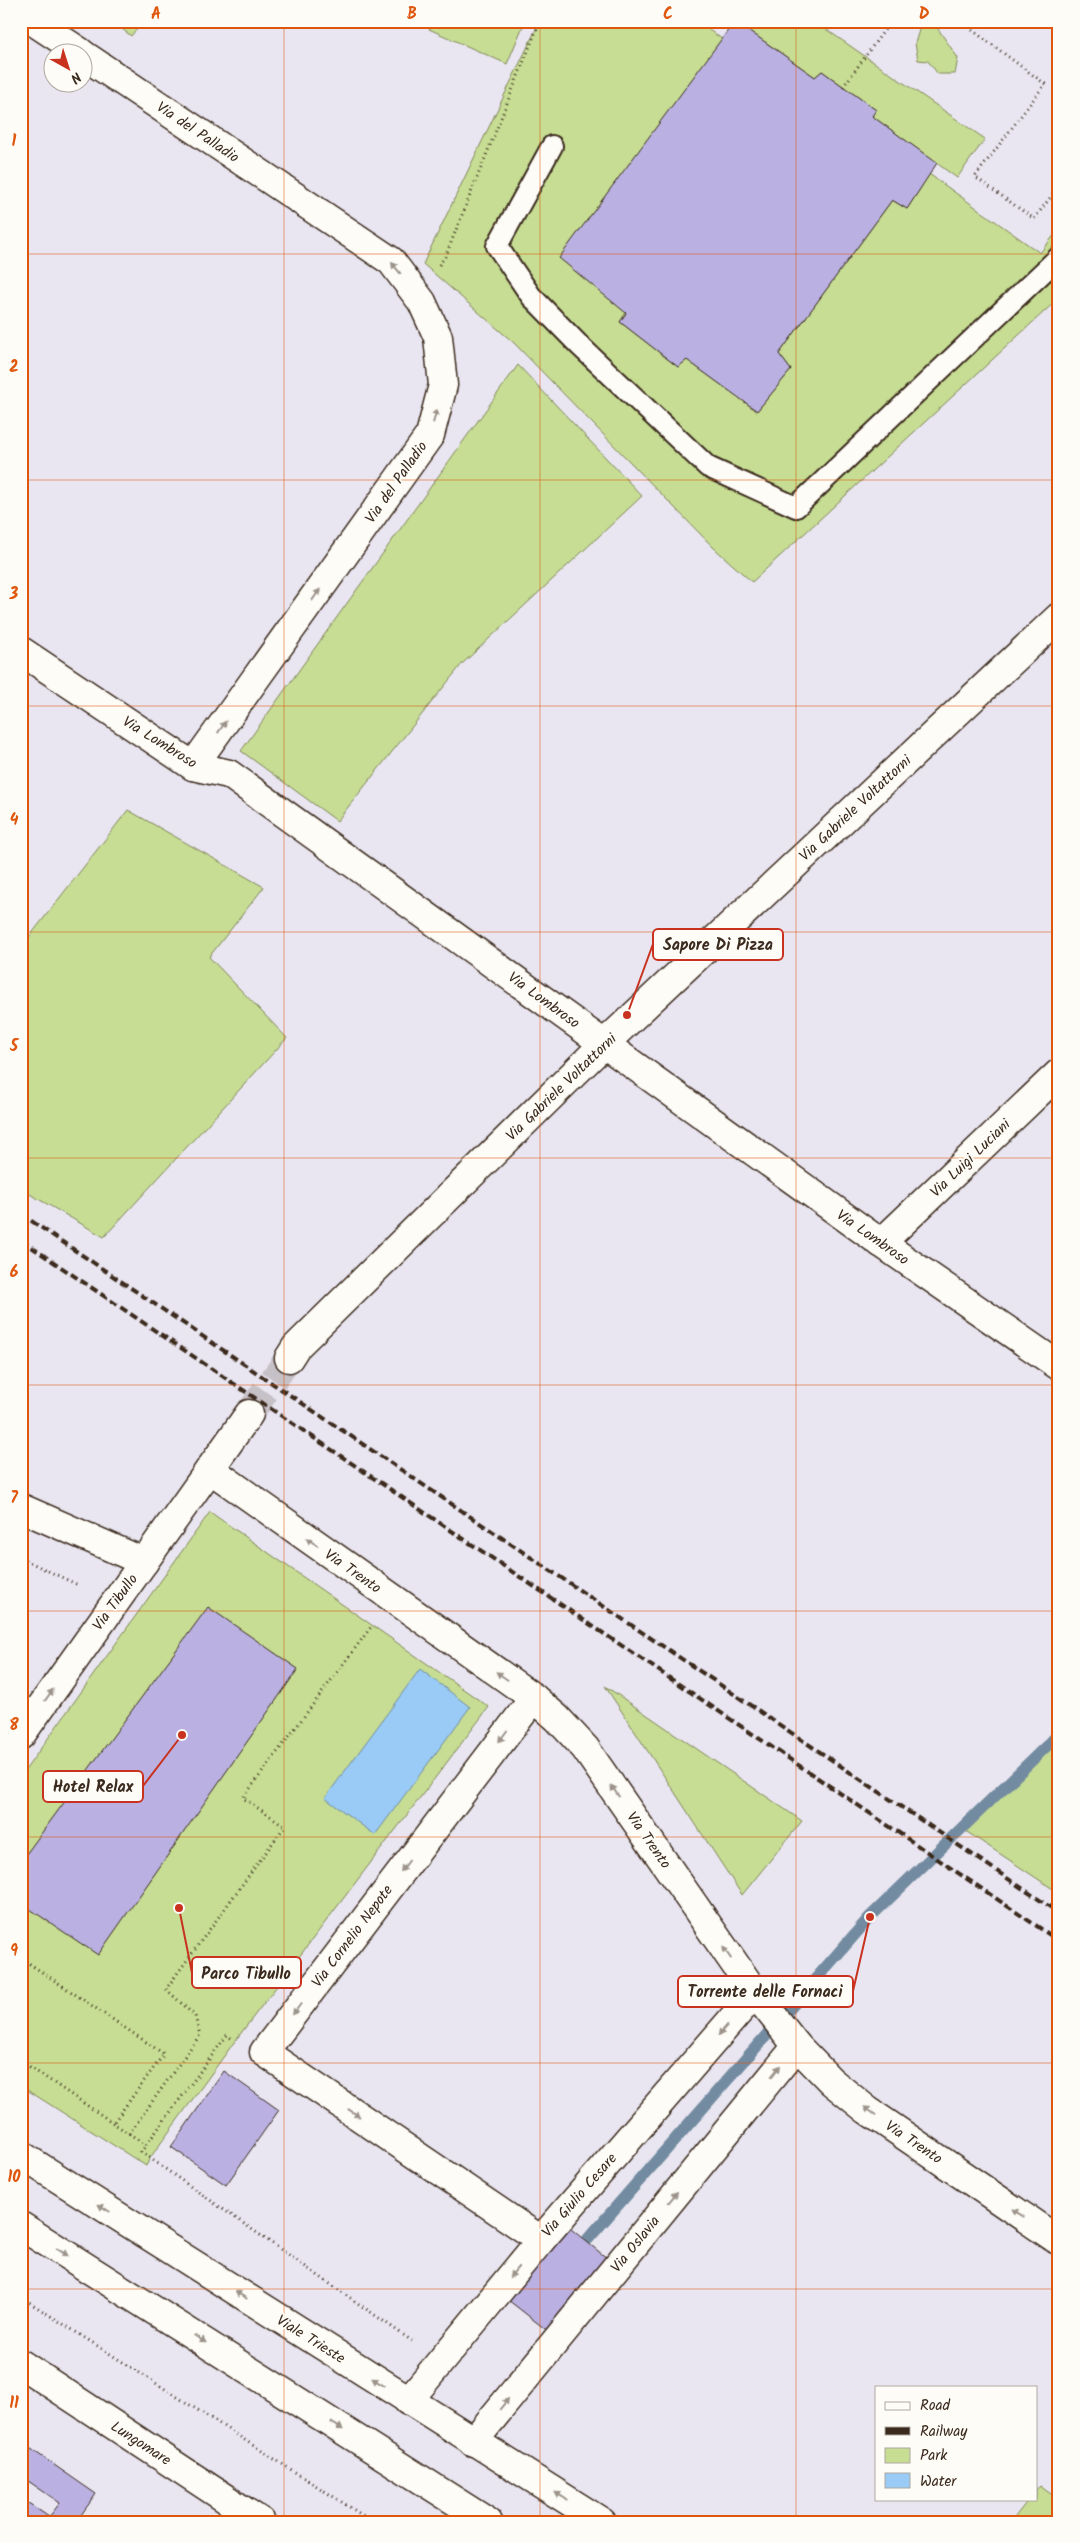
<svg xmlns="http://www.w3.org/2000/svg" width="1080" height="2543" viewBox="0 0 1080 2543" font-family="Kalam,sans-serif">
<rect width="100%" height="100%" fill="#e9e6f1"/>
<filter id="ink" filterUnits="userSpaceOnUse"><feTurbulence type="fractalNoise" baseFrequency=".02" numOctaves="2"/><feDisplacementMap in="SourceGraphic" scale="10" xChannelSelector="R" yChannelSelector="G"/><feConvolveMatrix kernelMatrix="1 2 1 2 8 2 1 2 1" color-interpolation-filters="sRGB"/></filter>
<g filter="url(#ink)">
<!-- green -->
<g fill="#c6dd93" stroke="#808458">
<polygon points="112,21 143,21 131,36"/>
<polygon points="433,21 525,21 507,64 429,29"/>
<polygon points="540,21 696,21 722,39 626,313 620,322 678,367 687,360 757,411 791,370 779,354 892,200 907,209 929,174 1040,253 1059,229 1059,298 752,582 713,547 514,343 423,264"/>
<polygon points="735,21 814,21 985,139 957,178 872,116 876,110 822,71 815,77"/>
<polygon points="936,26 958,58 955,74 938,74 928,61 918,60 915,43 920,27"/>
<polygon points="518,365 642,496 462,664 337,821 241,751"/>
<polygon points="128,810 264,887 209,957 287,1038 104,1237 21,1189 21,938 26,941"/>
<polygon points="210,1512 489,1707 235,2041 150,2158 146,2166 21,2086 21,1776"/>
<polygon points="605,1686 802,1821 742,1895"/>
<polygon points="1059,1734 1059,1893 961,1828"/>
<polygon points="1040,2485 1059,2499 1059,2522 1011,2522 1029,2499 1036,2499 1036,2490"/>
</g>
<!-- water -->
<polygon fill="#99cbf6" stroke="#738ba0" points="420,1669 470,1707 375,1835 325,1798"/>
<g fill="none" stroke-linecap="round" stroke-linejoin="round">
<!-- stream -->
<polyline stroke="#738ba0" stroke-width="12" points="588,2239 870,1917 1059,1734"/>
</g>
<!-- building -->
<g fill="#bab1e2" stroke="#3b2a1e">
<polygon points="735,21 815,77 822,71 876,110 872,116 937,163 907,209 892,200 779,354 791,370 757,411 687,360 678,367 620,322 626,313 559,258"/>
<polygon points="208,1607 298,1669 98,1955 21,1903 21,1861"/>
<polygon points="224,2071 279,2110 226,2185 171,2147"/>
<polygon points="566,2225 608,2259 549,2332 508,2300"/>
<polygon points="21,2442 96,2494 76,2522 21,2522 21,2498 49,2517 60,2503 21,2476"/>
</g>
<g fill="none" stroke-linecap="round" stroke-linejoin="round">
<!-- minor-tunnel -->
<polyline stroke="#c6c0c7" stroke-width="28" stroke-dasharray="28 14" stroke-linecap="butt" points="249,1414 289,1358"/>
<!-- service casing -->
<g stroke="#3b2a1e" stroke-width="24">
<polyline id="service" points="552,146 497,246 531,296 580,346 708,467 796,507 1059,257"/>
</g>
<!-- pedestrian casing -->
<g stroke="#3b2a1e" stroke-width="31">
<polyline id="pedestrian" points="21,2364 261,2522"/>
</g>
<!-- minor casing -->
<g stroke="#3b2a1e" stroke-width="31">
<g id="minor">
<polyline points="33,21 80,52"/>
<polyline points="82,54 391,261 422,302 438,337 443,385 430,435 193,766"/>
<polyline points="21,651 193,766 229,774 881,1243 1059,1366"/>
<polyline points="881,1243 1059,1073"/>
<polyline points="289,1358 296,1347 605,1043 1059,617"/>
<polyline points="210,1469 534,1698 557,1718 585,1748 755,1993 797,2046 831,2081 867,2110 1059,2241"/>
<polyline points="21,1508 144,1562"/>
<polyline points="534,1698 264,2052 541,2240"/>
<polyline points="21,1735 249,1414"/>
<polyline points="408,2401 541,2240 755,1993"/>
<polyline points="473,2442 797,2046"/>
</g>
</g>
<!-- tertiary casing -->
<g stroke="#3b2a1e" stroke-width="31">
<g id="tertiary">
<polyline points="21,2155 602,2522"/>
<polyline points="21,2226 488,2522"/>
</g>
</g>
<!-- path -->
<g stroke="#3b2a1e" stroke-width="3" stroke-dasharray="1 4" stroke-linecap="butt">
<polyline points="960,21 1045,84 975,177 1034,219 1059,186"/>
<polyline points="843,87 891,21"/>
<polyline points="439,265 446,255 540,21"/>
<polyline points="21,1558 78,1585"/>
<polyline points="21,1958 164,2054 113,2123"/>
<polyline points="231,2038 227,2035 141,2152 412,2341"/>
<polyline points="21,2061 146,2145"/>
<polyline points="129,2134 200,2035 195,2016 166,1989 285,1826 243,1798 371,1627"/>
<polyline points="21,2297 373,2522"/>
</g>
<!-- service -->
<use href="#service" stroke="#fdfcf7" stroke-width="20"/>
<!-- pedestrian -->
<use href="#pedestrian" stroke="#fdfcf7" stroke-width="28"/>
<!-- minor -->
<use href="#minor" stroke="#fdfcf7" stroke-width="28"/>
<!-- tertiary -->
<use href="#tertiary" stroke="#fdfcf7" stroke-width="28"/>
<!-- rail -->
<g stroke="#3b2a1e" stroke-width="4" stroke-dasharray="8 4" stroke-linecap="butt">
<polyline points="21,1214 1059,1913"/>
<polyline points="21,1240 1059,1941"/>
</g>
</g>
<!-- one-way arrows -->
<defs><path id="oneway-solid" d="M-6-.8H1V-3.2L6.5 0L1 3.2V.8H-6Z" transform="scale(1.25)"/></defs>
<g fill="#9c938a">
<use href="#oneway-solid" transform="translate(396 268) rotate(-129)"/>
<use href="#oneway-solid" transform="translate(435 416) rotate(-75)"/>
<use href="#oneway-solid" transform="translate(316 595) rotate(-55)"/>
<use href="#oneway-solid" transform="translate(222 727) rotate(-55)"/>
<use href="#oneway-solid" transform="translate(312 1542) rotate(-145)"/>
<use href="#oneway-solid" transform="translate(502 1676) rotate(-145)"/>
<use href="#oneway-solid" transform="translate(49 1695) rotate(-55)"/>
<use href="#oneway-solid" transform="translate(503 1736) rotate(127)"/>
<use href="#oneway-solid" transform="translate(615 1791) rotate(-125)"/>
<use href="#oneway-solid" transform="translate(405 1866) rotate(127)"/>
<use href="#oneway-solid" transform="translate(727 1953) rotate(-125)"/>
<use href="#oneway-solid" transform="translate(297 2009) rotate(127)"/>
<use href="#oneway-solid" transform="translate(723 2030) rotate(131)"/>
<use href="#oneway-solid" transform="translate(776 2071) rotate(-51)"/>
<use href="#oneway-solid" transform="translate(870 2111) rotate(-145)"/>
<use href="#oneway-solid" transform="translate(354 2113) rotate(34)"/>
<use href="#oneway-solid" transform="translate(673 2197) rotate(-51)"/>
<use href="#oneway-solid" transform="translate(104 2208) rotate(-148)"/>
<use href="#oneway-solid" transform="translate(1018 2213) rotate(-146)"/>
<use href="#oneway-solid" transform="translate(62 2252) rotate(32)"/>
<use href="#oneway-solid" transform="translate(514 2272) rotate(130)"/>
<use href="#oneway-solid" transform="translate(241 2295) rotate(-148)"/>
<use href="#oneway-solid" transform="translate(200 2339) rotate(32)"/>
<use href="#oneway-solid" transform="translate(378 2382) rotate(-148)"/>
<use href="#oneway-solid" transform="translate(504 2404) rotate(-51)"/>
<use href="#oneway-solid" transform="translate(337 2426) rotate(32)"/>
<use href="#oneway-solid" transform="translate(561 2496) rotate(-148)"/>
</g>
</g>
<!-- grid -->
<path fill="none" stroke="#df570d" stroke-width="1" stroke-opacity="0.55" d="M 284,21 L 284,2522M 540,21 L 540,2522M 796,21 L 796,2522M 21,254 L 1059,254M 21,480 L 1059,480M 21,706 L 1059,706M 21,932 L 1059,932M 21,1158 L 1059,1158M 21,1385 L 1059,1385M 21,1611 L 1059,1611M 21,1837 L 1059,1837M 21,2063 L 1059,2063M 21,2289 L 1059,2289"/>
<g text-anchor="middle" stroke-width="4" stroke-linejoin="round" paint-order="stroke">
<!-- street labels -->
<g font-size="15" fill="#3b2a1e" stroke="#fdfcf7">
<text transform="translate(198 132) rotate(34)" y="5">Via del Palladio</text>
<text transform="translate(396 482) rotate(-55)" y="5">Via del Palladio</text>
<text transform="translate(160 742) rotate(32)" y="5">Via Lombroso</text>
<text transform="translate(855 808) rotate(-43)" y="5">Via Gabriele Voltattorni</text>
<text transform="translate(544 1000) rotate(36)" y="5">Via Lombroso</text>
<text transform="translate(561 1087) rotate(-44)" y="5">Via Gabriele Voltattorni</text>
<text transform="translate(970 1158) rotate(-44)" y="5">Via Luigi Luciani</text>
<text transform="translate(873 1237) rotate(35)" y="5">Via Lombroso</text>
<text transform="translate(353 1571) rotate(35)" y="5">Via Trento</text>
<text transform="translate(115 1602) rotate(-54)" y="5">Via Tibullo</text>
<text transform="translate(649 1840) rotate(55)" y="5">Via Trento</text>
<text transform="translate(352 1936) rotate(-53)" y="5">Via Cornelio Nepote</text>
<text transform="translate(914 2142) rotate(34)" y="5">Via Trento</text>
<text transform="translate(579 2195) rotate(-49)" y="5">Via Giulio Cesare</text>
<text transform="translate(635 2244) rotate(-51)" y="5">Via Oslavia</text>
<text transform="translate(311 2339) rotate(32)" y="5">Viale Trieste</text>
<text transform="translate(141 2443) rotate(33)" y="5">Lungomare</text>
</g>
</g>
<!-- callouts -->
<path fill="none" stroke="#c8321e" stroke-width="2" d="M627 1015L653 944M182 1735L143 1786M179 1908L192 1973M870 1917L853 1991"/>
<g fill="#c8321e" stroke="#fdfcf7" stroke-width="2">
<circle cx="627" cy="1015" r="5"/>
<circle cx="182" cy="1735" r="5"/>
<circle cx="179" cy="1908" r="5"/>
<circle cx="870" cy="1917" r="5"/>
</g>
<g fill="#fdfcf7" stroke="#c8321e" stroke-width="2">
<rect x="653" y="929" width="130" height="31" rx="5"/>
<rect x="43" y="1771" width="100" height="31" rx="5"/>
<rect x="192" y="1957" width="109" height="31" rx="5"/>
<rect x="678" y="1976" width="175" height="31" rx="5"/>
</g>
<g font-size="16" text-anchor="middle" font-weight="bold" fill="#3b2a1e">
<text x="718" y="950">Sapore Di Pizza</text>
<text x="93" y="1792">Hotel Relax</text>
<text x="246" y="1979">Parco Tibullo</text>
<text x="765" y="1997">Torrente delle Fornaci</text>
</g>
<!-- margin -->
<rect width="1080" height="2543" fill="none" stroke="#fdfcf7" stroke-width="55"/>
<!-- legend -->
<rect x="875" y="2386" width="162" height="115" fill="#fdfcf7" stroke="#afa8a0"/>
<rect x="885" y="2402" width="25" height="8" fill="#fdfcf7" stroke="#afa8a0"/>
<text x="920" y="2410" font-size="15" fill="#3b2a1e">Road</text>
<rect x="885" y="2427" width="25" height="8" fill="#3b2a1e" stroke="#afa8a0"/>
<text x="920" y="2436" font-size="15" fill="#3b2a1e">Railway</text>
<rect x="885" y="2448" width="25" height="15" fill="#c6dd93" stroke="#afa8a0"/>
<text x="920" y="2460" font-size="15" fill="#3b2a1e">Park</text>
<rect x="885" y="2473" width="25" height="15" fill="#99cbf6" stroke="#afa8a0"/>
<text x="920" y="2486" font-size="15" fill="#3b2a1e">Water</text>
<!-- north arrow -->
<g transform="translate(68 68) rotate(141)"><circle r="24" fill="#fdfcf7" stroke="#afa8a0"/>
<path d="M0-4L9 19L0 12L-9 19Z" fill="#c8321e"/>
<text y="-8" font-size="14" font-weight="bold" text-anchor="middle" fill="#3b2a1e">N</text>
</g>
<rect x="28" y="28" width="1024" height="2488" fill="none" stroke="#df570d" stroke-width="2"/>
<g font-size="16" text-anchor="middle" font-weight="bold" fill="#df570d">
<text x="156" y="19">A</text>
<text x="412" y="19">B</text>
<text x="668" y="19">C</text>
<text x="924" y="19">D</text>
<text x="14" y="146">1</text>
<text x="14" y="372">2</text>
<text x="14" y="599">3</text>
<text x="14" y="825">4</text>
<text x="14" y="1051">5</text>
<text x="14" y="1277">6</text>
<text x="14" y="1503">7</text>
<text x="14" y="1730">8</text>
<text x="14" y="1956">9</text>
<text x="14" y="2182">10</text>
<text x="14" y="2408">11</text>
</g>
</svg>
